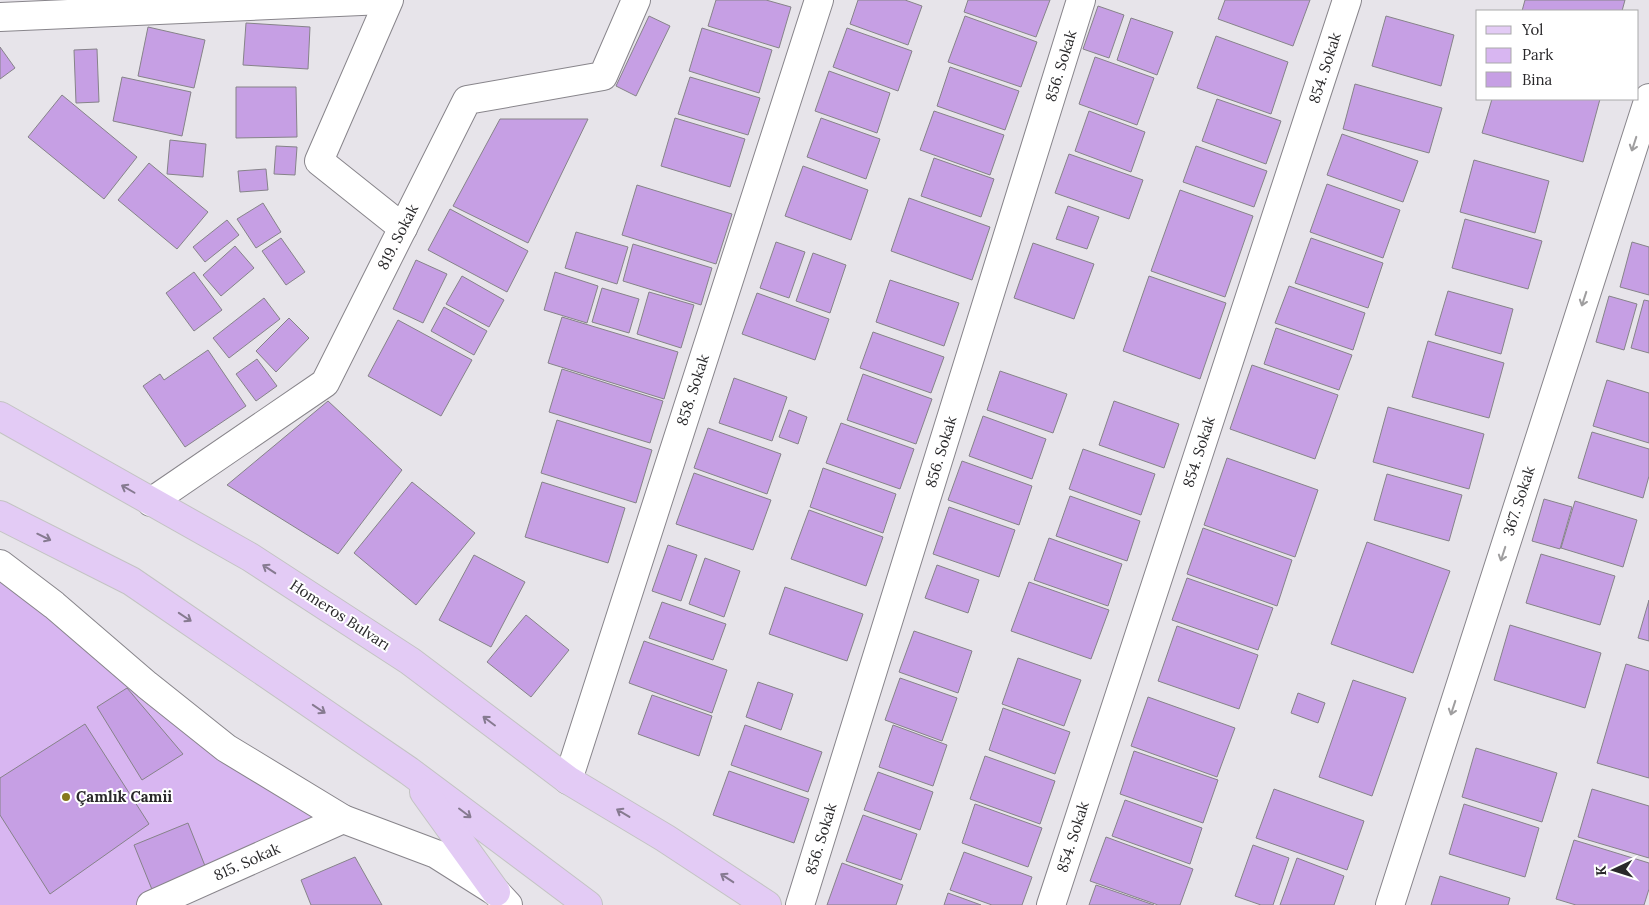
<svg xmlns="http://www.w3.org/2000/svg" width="1649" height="905" viewBox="0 0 1649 905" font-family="Lora,serif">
<rect width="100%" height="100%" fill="#e7e4ea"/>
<!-- green -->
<polygon fill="#d8b6f1" points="0,564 343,819 151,905 0,905"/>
<!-- building -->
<g fill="#c69fe4" stroke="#868389">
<polygon points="716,0 766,0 791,7 779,48 708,26"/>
<polygon points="858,0 905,0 922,6 908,45 850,24"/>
<polygon points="968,0 1050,0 1036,37 964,12"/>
<polygon points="1225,0 1310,0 1293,46 1218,19"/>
<polygon points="1525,0 1625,0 1622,11 1522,11"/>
<polygon points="1098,6 1124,15 1109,58 1083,49"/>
<polygon points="649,16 670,26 636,96 616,86"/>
<polygon points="965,16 1037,42 1021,87 948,62"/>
<polygon points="1386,16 1454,35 1441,86 1372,66"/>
<polygon points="1131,18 1173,32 1157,75 1117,60"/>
<polygon points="246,23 310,27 308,69 243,65"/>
<polygon points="148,27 205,40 194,88 138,76"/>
<polygon points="702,28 772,50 759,93 689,71"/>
<polygon points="847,28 912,51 898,91 833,67"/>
<polygon points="1216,36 1288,62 1271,114 1197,88"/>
<polygon points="0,47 15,68 0,79"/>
<polygon points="97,49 99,102 76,103 74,50"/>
<polygon points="1095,57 1154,78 1137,125 1079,104"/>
<polygon points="950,67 1019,91 1005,130 937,106"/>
<polygon points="829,71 890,93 877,133 815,111"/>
<polygon points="122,77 191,92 182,136 113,121"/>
<polygon points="690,77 760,98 748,135 678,114"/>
<polygon points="1355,84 1442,108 1429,153 1343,129"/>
<polygon points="236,87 296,87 297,137 236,138"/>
<polygon points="62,95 137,157 104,199 28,137"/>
<polygon points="1217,99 1281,121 1266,164 1202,141"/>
<polygon points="1492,99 1600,99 1583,162 1482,133"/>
<polygon points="934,111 1004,135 990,175 920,150"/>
<polygon points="1089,111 1145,132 1131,172 1075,151"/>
<polygon points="675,118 745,139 730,187 661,166"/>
<polygon points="821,118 880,139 866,179 807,157"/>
<polygon points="500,119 588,119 528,243 453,206"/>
<polygon points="1342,134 1418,161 1403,202 1327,175"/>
<polygon points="170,140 206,144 203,177 167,174"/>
<polygon points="276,146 297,147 295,175 274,174"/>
<polygon points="1196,146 1267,171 1254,207 1183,182"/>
<polygon points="1069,154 1143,180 1129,219 1055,193"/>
<polygon points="934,158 994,179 981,217 921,196"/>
<polygon points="1474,160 1549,181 1535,233 1460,212"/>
<polygon points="149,163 208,212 177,249 118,200"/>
<polygon points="803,166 868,190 851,240 785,216"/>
<polygon points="266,169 268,190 240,192 238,171"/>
<polygon points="1327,184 1400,210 1383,258 1310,232"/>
<polygon points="637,185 732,214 716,264 622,235"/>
<polygon points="1180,190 1253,216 1225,297 1151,271"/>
<polygon points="909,198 990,227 972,280 891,251"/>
<polygon points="263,203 281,232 256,248 237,219"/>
<polygon points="1068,206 1099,217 1087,249 1056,239"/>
<polygon points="450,209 528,251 507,292 428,250"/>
<polygon points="1465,219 1542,241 1528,289 1452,268"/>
<polygon points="227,220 239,235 205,262 193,247"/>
<polygon points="576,232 628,247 617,284 565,268"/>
<polygon points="281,238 305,272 286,285 262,251"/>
<polygon points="1311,238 1383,263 1368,308 1295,283"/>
<polygon points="776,242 805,252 789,298 760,288"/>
<polygon points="1632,242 1649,247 1649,295 1620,287"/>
<polygon points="1033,243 1094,264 1074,319 1014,298"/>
<polygon points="633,244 712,268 701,305 623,281"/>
<polygon points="235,246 254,268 221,296 203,275"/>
<polygon points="813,253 846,265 830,313 796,301"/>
<polygon points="416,260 447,274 423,323 393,309"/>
<polygon points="194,272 222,310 194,331 166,293"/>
<polygon points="555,272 598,286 587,323 544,310"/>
<polygon points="462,276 504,300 489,327 446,304"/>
<polygon points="1149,276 1226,303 1200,379 1123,351"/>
<polygon points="890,280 959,303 944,346 876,322"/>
<polygon points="1289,286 1365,313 1353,350 1275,323"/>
<polygon points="602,288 639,299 629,333 592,322"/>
<polygon points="1448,291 1513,309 1501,354 1435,335"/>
<polygon points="649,292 694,305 681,348 637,334"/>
<polygon points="757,293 829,319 815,360 742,334"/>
<polygon points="1609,296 1637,304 1624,350 1596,342"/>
<polygon points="264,298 280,319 229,358 213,338"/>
<polygon points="1644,300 1649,301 1649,353 1631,348"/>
<polygon points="444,307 487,331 474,355 431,331"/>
<polygon points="562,317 678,352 664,399 548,363"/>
<polygon points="289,318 309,338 276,372 256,351"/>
<polygon points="398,320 472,360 441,416 368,376"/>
<polygon points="1276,328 1352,355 1339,390 1264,364"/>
<polygon points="873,332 944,357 931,393 860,368"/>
<polygon points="1428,341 1504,363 1489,418 1412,397"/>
<polygon points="208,350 246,406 185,447 143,386 160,374 164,380"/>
<polygon points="257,359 277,386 256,401 236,374"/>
<polygon points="1252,365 1338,395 1315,459 1230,429"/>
<polygon points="562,369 663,401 650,443 549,412"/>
<polygon points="1000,371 1067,394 1053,433 987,410"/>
<polygon points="863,374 932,399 916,444 847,420"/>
<polygon points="734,378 787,397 772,441 719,423"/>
<polygon points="1607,380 1649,393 1649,443 1593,426"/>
<polygon points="328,401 402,470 338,554 227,485"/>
<polygon points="1114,401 1179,424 1164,468 1099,445"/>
<polygon points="1388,407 1484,434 1469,489 1373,462"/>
<polygon points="789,410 807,417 798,444 779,437"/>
<polygon points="983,416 1046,439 1032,479 969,456"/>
<polygon points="557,420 652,450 636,503 541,473"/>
<polygon points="841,423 914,449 900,489 826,463"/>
<polygon points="708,428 781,454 767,494 694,468"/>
<polygon points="1592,432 1649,449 1649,476 1643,498 1578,478"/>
<polygon points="1083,449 1155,474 1141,515 1069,489"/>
<polygon points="1227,458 1318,490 1295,557 1204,525"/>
<polygon points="962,461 1032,486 1019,525 948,500"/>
<polygon points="823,468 896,494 883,533 810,507"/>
<polygon points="694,473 771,500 753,550 676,524"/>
<polygon points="1387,474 1462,495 1449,541 1374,520"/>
<polygon points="412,482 475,533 416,605 354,553"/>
<polygon points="542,482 625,508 608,563 525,537"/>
<polygon points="1070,496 1140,521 1127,561 1056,536"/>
<polygon points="1544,499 1572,507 1560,549 1532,541"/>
<polygon points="1575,501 1637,520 1623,567 1561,548"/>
<polygon points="949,507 1015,530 999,577 933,554"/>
<polygon points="809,510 883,537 866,586 791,559"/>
<polygon points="1203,528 1292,560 1277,606 1187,574"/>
<polygon points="1049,538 1122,564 1108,606 1034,580"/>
<polygon points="1367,542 1450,571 1413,673 1331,644"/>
<polygon points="668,545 697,555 681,601 652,591"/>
<polygon points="1541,554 1615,576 1600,625 1526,603"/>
<polygon points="474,555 525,582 491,647 439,620"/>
<polygon points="705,558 740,571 724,617 689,604"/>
<polygon points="937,565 979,580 968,613 925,598"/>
<polygon points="1187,578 1273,608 1258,650 1172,620"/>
<polygon points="1029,582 1109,610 1091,659 1011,631"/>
<polygon points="785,587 863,614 847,661 769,634"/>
<polygon points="1649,600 1649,641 1638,638"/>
<polygon points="662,602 726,624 713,660 649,638"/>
<polygon points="526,615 569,650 531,697 487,662"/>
<polygon points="1510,625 1601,653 1585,708 1494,680"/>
<polygon points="1177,626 1258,655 1239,709 1158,681"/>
<polygon points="914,631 972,651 958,693 899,672"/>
<polygon points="644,641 727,670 712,713 629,683"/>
<polygon points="1018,658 1081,680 1064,726 1002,704"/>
<polygon points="1626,664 1649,671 1649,778 1597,763"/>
<polygon points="900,678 957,698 942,741 885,720"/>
<polygon points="1353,680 1406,698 1372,796 1319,777"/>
<polygon points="758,682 793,694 781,730 746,717"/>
<polygon points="127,688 183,754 142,780 97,707"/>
<polygon points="1298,693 1325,703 1318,723 1291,713"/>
<polygon points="652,695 712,716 699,756 638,734"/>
<polygon points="1148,697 1235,728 1217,777 1131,746"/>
<polygon points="1003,708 1070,732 1055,774 989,750"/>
<polygon points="85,724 149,824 50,894 0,815 0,778"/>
<polygon points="745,725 822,752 808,792 731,765"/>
<polygon points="893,725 947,745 933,786 879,767"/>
<polygon points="1476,748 1557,773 1542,822 1462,797"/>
<polygon points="1134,751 1218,780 1203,823 1120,794"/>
<polygon points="985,756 1055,781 1040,824 970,799"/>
<polygon points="729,771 809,799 794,843 713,815"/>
<polygon points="878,772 933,792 920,830 864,810"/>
<polygon points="1274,789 1364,821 1347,870 1256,838"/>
<polygon points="1592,789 1649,806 1649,858 1578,837"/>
<polygon points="1125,800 1202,828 1190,864 1112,836"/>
<polygon points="975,804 1042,828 1028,867 962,843"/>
<polygon points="1464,804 1539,828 1525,877 1449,854"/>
<polygon points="863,815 917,834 901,880 846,861"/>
<polygon points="188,823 207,871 153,892 134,845"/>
<polygon points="1106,837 1193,869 1180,905 1158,905 1090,881"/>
<polygon points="1574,840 1649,863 1649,889 1644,905 1576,905 1556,899"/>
<polygon points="1253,845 1289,858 1273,905 1261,905 1235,896"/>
<polygon points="964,852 1032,877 1022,905 992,905 950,890"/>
<polygon points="355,857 382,905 311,905 301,880"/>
<polygon points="1297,858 1344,876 1334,905 1280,905"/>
<polygon points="842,863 903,885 896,905 827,905"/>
<polygon points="1440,876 1510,898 1508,905 1431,905"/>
<polygon points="1096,885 1154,905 1089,905"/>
<polygon points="948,893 981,905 944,905"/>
</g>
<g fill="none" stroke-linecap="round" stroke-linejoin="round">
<!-- street casing -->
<g stroke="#88858b" stroke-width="30">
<g id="street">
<polyline points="389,0 319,161 403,228"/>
<polyline points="0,17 384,0"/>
<polyline points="151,502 325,383 467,100 603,76 636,0"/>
<polyline points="0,564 54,605 147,685 226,748 343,819 436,854 496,892 508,905"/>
<polyline points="568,780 819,0"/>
<polyline points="151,905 343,819"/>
<polyline points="800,905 1081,0"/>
<polyline points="1051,905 1347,0"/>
<polyline points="1390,905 1649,98"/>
</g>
</g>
<!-- primary casing -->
<g stroke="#c3c3c3" stroke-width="30">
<g id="primary">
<polyline points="0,416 250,557 410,661 568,780 665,838 767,905"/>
<polyline points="0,515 131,581 409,771 588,905"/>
<polyline points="424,792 496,892"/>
</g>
</g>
<!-- street -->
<use href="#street" stroke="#fff" stroke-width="28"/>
<!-- primary -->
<use href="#primary" stroke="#e3cbf5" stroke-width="28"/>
</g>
<!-- one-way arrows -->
<defs><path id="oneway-shaft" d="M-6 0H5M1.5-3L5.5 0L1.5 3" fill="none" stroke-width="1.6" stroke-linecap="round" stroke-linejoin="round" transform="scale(1.25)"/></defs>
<g stroke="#9f9e9f">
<use href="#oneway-shaft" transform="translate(1634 144) rotate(108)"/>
<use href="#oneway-shaft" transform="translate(1584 299) rotate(108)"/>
<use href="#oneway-shaft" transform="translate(1503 554) rotate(108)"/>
<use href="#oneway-shaft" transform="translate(1453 708) rotate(108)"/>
</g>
<g stroke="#867a90">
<use href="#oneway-shaft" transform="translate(128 489) rotate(-150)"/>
<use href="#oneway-shaft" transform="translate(44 537) rotate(26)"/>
<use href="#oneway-shaft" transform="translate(269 569) rotate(-147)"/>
<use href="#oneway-shaft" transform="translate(185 617) rotate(34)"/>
<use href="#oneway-shaft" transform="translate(319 709) rotate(34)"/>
<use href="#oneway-shaft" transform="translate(489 721) rotate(-143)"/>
<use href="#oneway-shaft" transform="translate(465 813) rotate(37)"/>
<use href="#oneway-shaft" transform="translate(623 813) rotate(-149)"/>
<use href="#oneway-shaft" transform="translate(727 878) rotate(-147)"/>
</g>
<!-- markers -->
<circle fill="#86781c" stroke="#fff" stroke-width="2" cx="66" cy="797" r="5"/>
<g text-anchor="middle" stroke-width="4" stroke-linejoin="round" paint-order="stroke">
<!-- street labels -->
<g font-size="15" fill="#29282a" stroke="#fff">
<text transform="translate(1061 66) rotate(-73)" y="5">856. Sokak</text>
<text transform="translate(1325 68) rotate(-72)" y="5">854. Sokak</text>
<text transform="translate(398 237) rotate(-63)" y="5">819. Sokak</text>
<text transform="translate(693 390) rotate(-72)" y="5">858. Sokak</text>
<text transform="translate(941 452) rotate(-73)" y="5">856. Sokak</text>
<text transform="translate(1199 452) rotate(-72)" y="5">854. Sokak</text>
<text transform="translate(1519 501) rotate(-72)" y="5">367. Sokak</text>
<text transform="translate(340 615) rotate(33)" y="5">Homeros Bulvarı</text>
<text transform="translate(1073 837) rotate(-72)" y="5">854. Sokak</text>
<text transform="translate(821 839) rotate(-73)" y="5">856. Sokak</text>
<text transform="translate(247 862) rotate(-24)" y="5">815. Sokak</text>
</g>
<!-- poi labels -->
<g font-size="15" font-weight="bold" fill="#29282a" stroke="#fff" text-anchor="start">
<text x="76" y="802">Çamlık Camii</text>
</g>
</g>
<!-- legend -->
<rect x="1476" y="10" width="162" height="90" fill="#ffffff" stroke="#a9a9aa"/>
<rect x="1486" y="26" width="25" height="8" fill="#e3cbf5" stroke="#a9a9aa"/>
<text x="1522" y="35" font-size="15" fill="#29282a">Yol</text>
<rect x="1486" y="48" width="25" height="15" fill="#d8b6f1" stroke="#a9a9aa"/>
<text x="1522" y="60" font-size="15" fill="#29282a">Park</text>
<rect x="1486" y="72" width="25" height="15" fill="#c69fe4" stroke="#a9a9aa"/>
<text x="1522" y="85" font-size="15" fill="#29282a">Bina</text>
<!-- north arrow -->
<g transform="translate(1614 870) rotate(266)" stroke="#ffffff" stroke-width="4" paint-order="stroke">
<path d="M0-4L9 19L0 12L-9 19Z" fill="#29282a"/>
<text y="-8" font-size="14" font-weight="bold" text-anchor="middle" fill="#29282a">K</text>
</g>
</svg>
